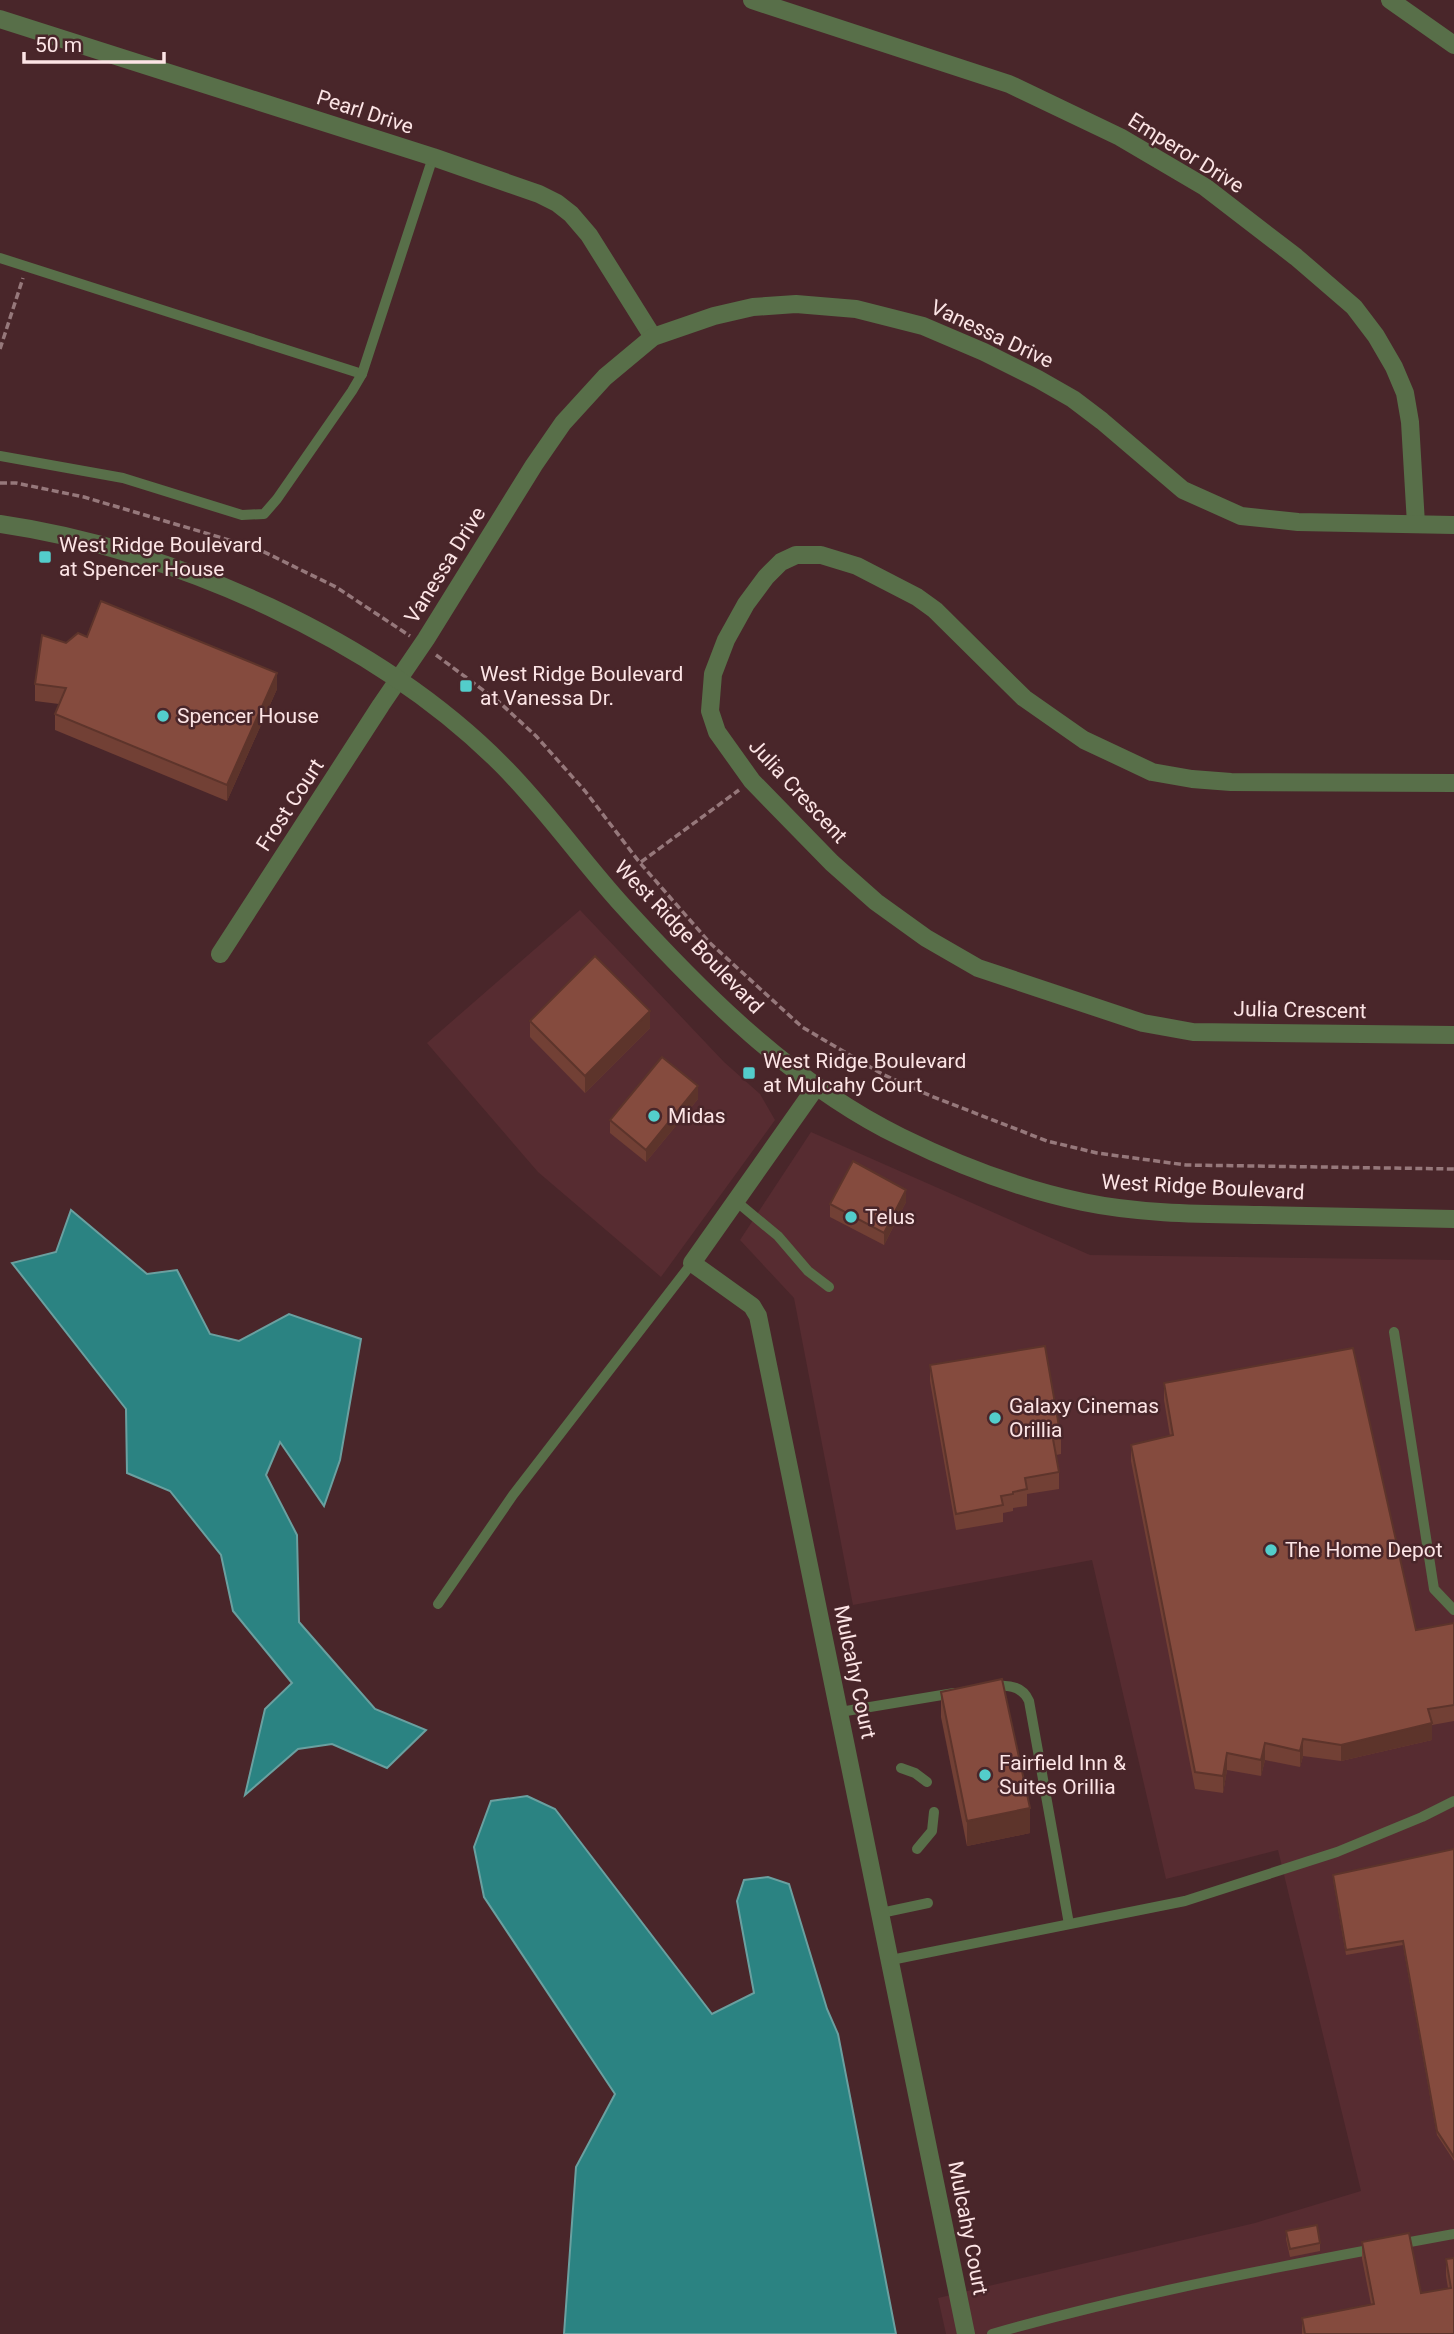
<svg xmlns="http://www.w3.org/2000/svg" width="1454" height="2334" viewBox="0 0 1454 2334" font-family="Roboto,sans-serif">
<rect width="100%" height="100%" fill="#49262a"/>
<!-- built -->
<g fill="#572c31">
<polygon points="580,910 724,1062 760,1094 775,1120 661,1277 538,1172 427,1043"/>
<polygon points="811,1132 1090,1255 1454,1260 1454,2334 946,2334 938,2298 1255,2223 1361,2191 1278,1850 1166,1879 1092,1560 853,1605 794,1298 740,1240"/>
</g>
<!-- water -->
<g fill="#2b8382" stroke="#6aa0a0" stroke-width="2">
<polygon points="71,1210 147,1274 177,1270 210,1334 239,1341 289,1314 361,1339 340,1460 324,1506 280,1442 266,1475 297,1535 299,1622 375,1709 426,1730 387,1768 332,1744 298,1749 245,1795 265,1709 292,1683 233,1611 221,1555 170,1491 127,1473 126,1409 12,1263 56,1252"/>
<polygon points="527,1796 555,1809 712,2014 754,1993 737,1901 744,1880 768,1877 789,1884 827,2009 838,2034 896,2334 564,2334 576,2167 615,2094 484,1897 474,1847 491,1801"/>
</g>
<g fill="none" stroke-linecap="round" stroke-linejoin="round">
<!-- path -->
<g stroke="#96787b" stroke-width="3.5" stroke-dasharray="7 3.5" stroke-linecap="butt">
<polyline points="0,349 23,278"/>
<polyline points="0,483 16,483 84,497 256,548 336,587 410,636"/>
<polyline points="436,655 499,702 536,736 585,791 640,863 710,943 802,1027 882,1074 931,1096 1047,1141 1097,1153 1186,1165 1454,1169"/>
<polyline points="641,862 739,790"/>
</g>
<!-- service -->
<g stroke="#586f49" stroke-width="10">
<polyline points="0,258 362,374"/>
<polyline points="0,456 123,478 242,515 264,514 277,499 352,391 362,374 433,157"/>
<polyline points="737,1202 778,1236 808,1271 829,1287"/>
<polyline points="1394,1332 1434,1589 1454,1610"/>
<polyline points="438,1604 513,1495 692,1263"/>
<path d="M 990,1687 C 1006,1684 1022,1685 1029,1701 L 1069,1924"/>
<polyline points="840,1712 954,1693"/>
<polyline points="901,1768 915,1773 927,1782"/>
<polyline points="917,1849 932,1831 934,1812"/>
<polyline points="881,1913 928,1903"/>
<polyline points="891,1960 1185,1901 1337,1852 1422,1817 1454,1801"/>
<polyline points="1399,2244 1454,2234"/>
<path d="M 992,2334 C 1118,2298 1246,2273 1374,2249"/>
</g>
<!-- minor -->
<g stroke="#586f49" stroke-width="18">
<polyline points="752,0 1009,84 1120,137 1205,187 1296,257 1354,307 1376,336 1394,367 1405,393 1410,422 1416,524"/>
<polyline points="1390,0 1454,45"/>
<polyline points="0,19 433,157 539,194 557,203 571,214 589,235 653,337"/>
<polyline points="1454,783 1231,782 1192,779 1152,772 1084,740 1024,698 935,610 917,597 857,566 821,555 796,555 781,562 766,577 746,604 726,640 713,674 710,711 717,732 752,781 832,863 876,902 926,938 978,968 1143,1023 1193,1032 1454,1035"/>
<polyline points="220,954 381,705 426,639 534,465 563,423 605,377 653,337 714,316 753,307 796,304 856,309 923,326 984,352 1038,379 1073,399 1102,421 1183,490 1241,516 1298,522 1454,525"/>
<polyline points="816,1087 692,1263 752,1306 758,1316 966,2334"/>
</g>
<!-- tertiary -->
<path stroke="#586f49" stroke-width="18" d="M 0,524 C 174,549 378,640 502,765 C 546,809 582,861 623,906 C 702,993 794,1085 901,1137 C 958,1165 1020,1189 1083,1202 C 1140,1214 1202,1214 1260,1215 C 1325,1216 1389,1218 1454,1219"/>
</g>
<!-- wall -->
<g fill="#724035">
<polygon points="87,637 277,689 227,801 55,730 55,714 59,704 35,701 35,684 66,643"/>
<polygon points="530,1021 650,1028 585,1093 530,1037"/>
<polygon points="698,1099 646,1162 610,1133 610,1120"/>
<polygon points="906,1202 884,1245 830,1217 830,1204"/>
<polygon points="930,1365 1061,1438 1061,1454 1056,1455 1059,1472 1059,1489 1027,1494 1027,1506 1013,1508 1013,1511 1003,1513 1003,1522 956,1530 930,1381"/>
<polygon points="1164,1383 1416,1630 1454,1623 1454,1721 1432,1725 1432,1740 1341,1761 1303,1756 1300,1767 1265,1760 1261,1776 1227,1770 1223,1793 1195,1789 1131,1461 1131,1445 1170,1436 1164,1400"/>
<polygon points="941,1692 1030,1833 967,1846 941,1717"/>
<polygon points="1454,1849 1454,2161 1437,2135 1403,1945 1346,1955 1333,1879 1333,1875"/>
<polygon points="1286,2231 1320,2243 1320,2251 1290,2257 1286,2239"/>
<polygon points="1362,2242 1421,2293 1448,2288 1446,2276 1446,2259 1454,2258 1454,2334 1302,2334 1302,2318 1371,2304 1362,2259"/>
</g>
<!-- shaded-wall -->
<g fill="#5d342b">
<polygon points="277,673 277,689 227,801 227,785"/>
<polygon points="650,1011 650,1028 585,1093 585,1076"/>
<polygon points="698,1086 698,1099 646,1162 646,1150"/>
<polygon points="906,1190 906,1202 884,1245 884,1233"/>
<polygon points="1432,1723 1432,1740 1341,1761 1341,1745"/>
<polygon points="1303,1739 1303,1756 1300,1767 1300,1751"/>
<polygon points="1265,1743 1265,1760 1261,1776 1261,1760"/>
<polygon points="1227,1753 1227,1770 1223,1793 1223,1776"/>
<polygon points="1030,1808 1030,1833 967,1846 967,1821"/>
</g>
<!-- building -->
<g fill="#854b3e" stroke="#5d342b" stroke-width="2">
<polygon points="101,601 277,673 227,785 55,714 66,688 35,684 42,635 66,643 78,633 87,637"/>
<polygon points="595,956 650,1011 585,1076 530,1021"/>
<polygon points="662,1057 698,1086 646,1150 610,1120"/>
<polygon points="853,1161 906,1190 884,1233 830,1204"/>
<polygon points="1045,1346 1061,1438 1053,1439 1059,1472 1025,1478 1027,1489 1013,1492 1013,1494 1001,1496 1003,1505 956,1514 930,1365"/>
<polygon points="1353,1348 1416,1630 1454,1623 1454,1705 1428,1709 1432,1723 1341,1745 1303,1739 1300,1751 1265,1743 1261,1760 1227,1753 1223,1776 1195,1772 1131,1445 1173,1435 1164,1383"/>
<polygon points="1002,1679 1030,1808 967,1821 941,1692"/>
<polygon points="1454,1849 1454,2157 1437,2131 1403,1941 1346,1950 1333,1875"/>
<polygon points="1317,2225 1320,2243 1290,2249 1286,2231"/>
<polygon points="1409,2233 1421,2293 1451,2288 1446,2259 1454,2258 1454,2334 1305,2334 1302,2318 1374,2304 1362,2242"/>
</g>
<!-- markers -->
<g fill="#53cdcb" stroke="#49262a" stroke-width="2.5">
<rect x="38" y="550" width="14" height="14" rx="3.5"/>
<rect x="459" y="679" width="14" height="14" rx="3.5"/>
<circle cx="163" cy="716" r="7"/>
<rect x="742" y="1066" width="14" height="14" rx="3.5"/>
<circle cx="654" cy="1116" r="7"/>
<circle cx="851" cy="1217" r="7"/>
<circle cx="995" cy="1418" r="7"/>
<circle cx="1271" cy="1550" r="7"/>
<circle cx="985" cy="1775" r="7"/>
</g>
<g text-anchor="middle" stroke-width="5" stroke-linejoin="round" paint-order="stroke">
<!-- street labels -->
<g font-size="21" fill="#fce4e5" stroke="#49262a">
<text transform="translate(365 112) rotate(18)" y="7">Pearl Drive</text>
<text transform="translate(1186 153) rotate(32)" y="7">Emperor Drive</text>
<text transform="translate(992 334) rotate(25)" y="7">Vanessa Drive</text>
<text transform="translate(445 565) rotate(-58)" y="7">Vanessa Drive</text>
<text transform="translate(798 791) rotate(47)" y="7">Julia Crescent</text>
<text transform="translate(290 805) rotate(-57)" y="7">Frost Court</text>
<text transform="translate(689 937) rotate(46)" y="7">West Ridge Boulevard</text>
<text transform="translate(1300 1010) rotate(1)" y="7">Julia Crescent</text>
<text transform="translate(1203 1187) rotate(3)" y="7">West Ridge Boulevard</text>
<text transform="translate(855 1672) rotate(78)" y="7">Mulcahy Court</text>
<text transform="translate(968 2228) rotate(79)" y="7">Mulcahy Court</text>
</g>
<!-- poi labels -->
<g font-size="21" fill="#fce4e5" stroke="#49262a" text-anchor="start">
<text x="59" y="552">West Ridge Boulevard<tspan x="59" dy="24">at Spencer House</tspan></text>
<text x="480" y="681">West Ridge Boulevard<tspan x="480" dy="24">at Vanessa Dr.</tspan></text>
<text x="177" y="723">Spencer House</text>
<text x="763" y="1068">West Ridge Boulevard<tspan x="763" dy="24">at Mulcahy Court</tspan></text>
<text x="668" y="1123">Midas</text>
<text x="865" y="1224">Telus</text>
<text x="1009" y="1413">Galaxy Cinemas<tspan x="1009" dy="24">Orillia</tspan></text>
<text x="1285" y="1557">The Home Depot</text>
<text x="999" y="1770">Fairfield Inn &amp;<tspan x="999" dy="24">Suites Orillia</tspan></text>
</g>
</g>
<!-- scale -->
<path d="M24 52v10h140v-10" fill="none" stroke="#fce4e5" stroke-width="3.5"/>
<text x="35" y="52" font-size="21" fill="#fce4e5" stroke="#49262a" stroke-width="5" paint-order="stroke">50 m</text>
</svg>
